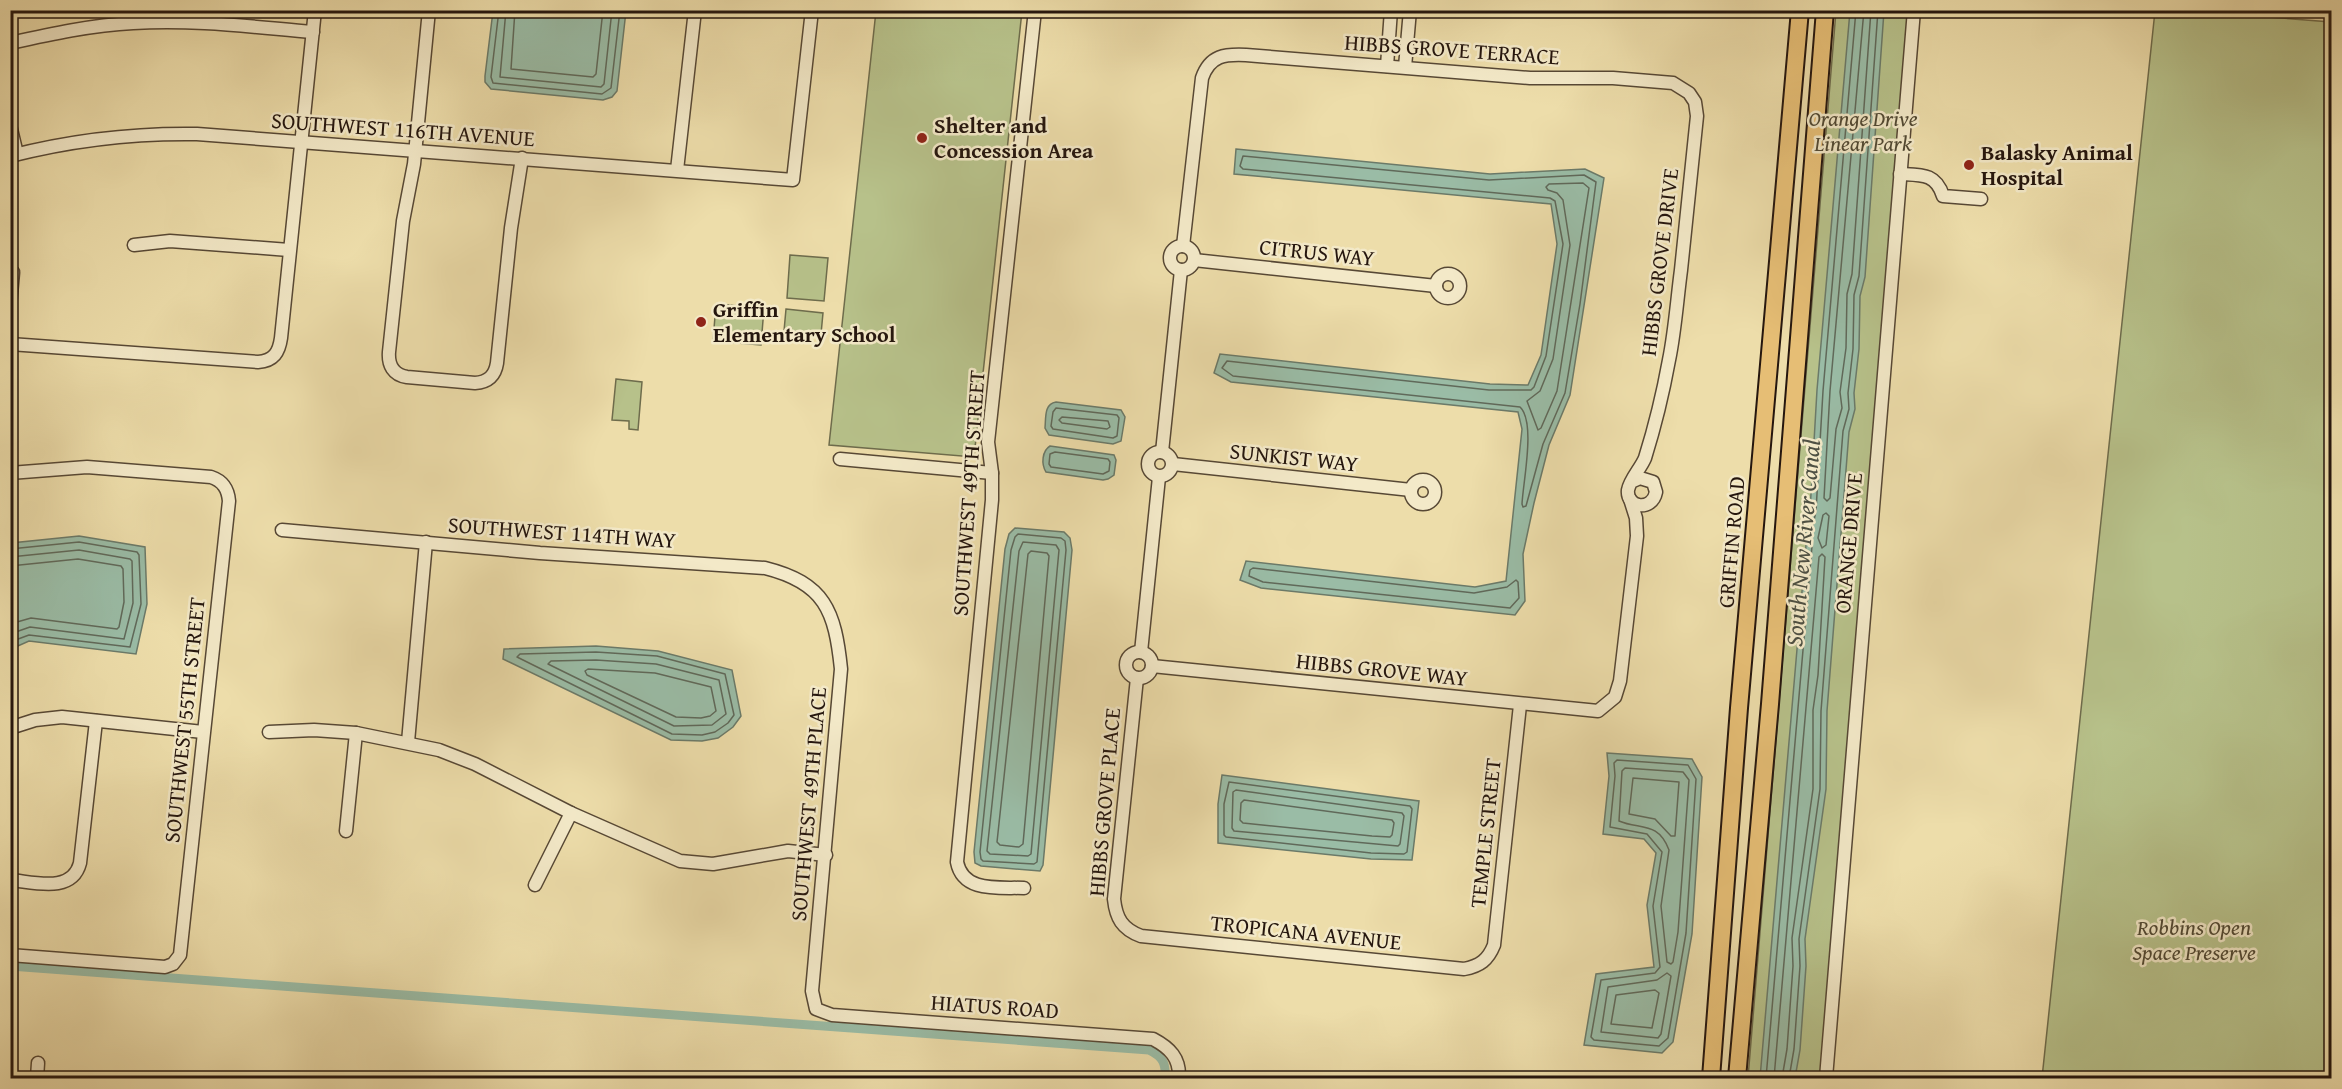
<svg xmlns="http://www.w3.org/2000/svg" width="2342" height="1089" viewBox="0 0 2342 1089" font-family="'Gentium Book Plus',serif">
<rect width="100%" height="100%" fill="#edddaa"/>
<filter id="stains"><feTurbulence type="fractalNoise" baseFrequency=".00333" numOctaves="4"/><feColorMatrix values="0 0 0 0 .2 0 0 0 0 .09 0 0 0 0 .02 0 0 0 .5 -.17"/></filter>
<radialGradient id="worn" r=".72"><stop offset=".6" stop-color="#630" stop-opacity="0"/><stop offset="1" stop-color="#630" stop-opacity=".3"/></radialGradient>
<!-- green -->
<g fill="#b7c18a" stroke="#6e6c4c" stroke-width="1.5">
<polygon points="876,11 1022,11 974,457 829,445"/>
<polygon points="1836,11 1910,11 1821,1078 1748,1078"/>
<polygon points="2155,11 2191,11 2331,22 2331,1078 2042,1078"/>
<polygon points="790,255 828,258 824,301 787,298"/>
<polygon points="716,304 764,308 761,345 713,341"/>
<polygon points="786,309 823,313 821,334 784,331"/>
<polygon points="616,379 642,382 638,430 629,429 629,421 612,420"/>
</g>
<!-- water -->
<g fill="#9abca6" stroke="#6b7a69" stroke-width="1.5">
<polygon points="493,11 626,11 617,91 612,97 603,100 491,89 485,82 485,76"/>
<polygon points="1850,11 1884,11 1865,277 1860,296 1859,349 1854,393 1855,409 1849,432 1827,711 1826,789 1805,939 1806,966 1800,1050 1795,1078 1760,1078 1806,545 1804,541 1810,511 1817,390"/>
<polygon points="1236,149 1490,174 1585,169 1604,178 1570,395 1549,445 1534,503 1523,554 1525,601 1515,615 1261,588 1240,580 1246,561 1475,587 1506,581 1522,429 1518,412 1231,382 1214,373 1220,354 1490,384 1528,385 1541,355 1557,244 1551,204 1234,174"/>
<path d="M 1056,402 L 1121,410 L 1125,417 L 1121,441 L 1113,444 L 1049,435 L 1045,428 C 1046,417 1044,404 1056,402 Z"/>
<path d="M 1050,446 L 1114,455 L 1116,460 L 1114,475 L 1108,479 L 1103,480 L 1046,472 C 1041,464 1042,451 1050,446 Z"/>
<polygon points="1015,528 1064,532 1070,538 1072,550 1043,865 1040,871 981,866 975,863 974,852 1005,549 1009,534"/>
<polygon points="79,536 145,547 147,604 136,654 29,641 11,649 11,543"/>
<polygon points="596,646 658,651 732,670 741,716 733,727 718,738 702,741 671,740 503,659 504,649"/>
<polygon points="1607,753 1692,759 1702,777 1692,934 1673,1042 1662,1053 1584,1045 1596,974 1654,967 1647,905 1656,853 1644,839 1603,834 1609,776"/>
<polygon points="1222,775 1419,801 1412,860 1371,859 1218,843 1218,804"/>
</g>
<g fill="none" stroke-linecap="round" stroke-linejoin="round">
<!-- shore -->
<g stroke="#60695a" stroke-width="1.5">
<polyline points="499,10 491,77 493,83 602,94 611,88 620,10"/>
<polyline points="506,10 500,77 601,87 604,84 612,10"/>
<polyline points="515,10 511,69 593,77 596,74 603,10"/>
<polyline points="1864,10 1830,391 1824,498 1827,501 1830,498 1836,429 1842,408 1840,392 1846,348 1847,294 1852,274 1871,10"/>
<path d="M 1243,156 L 1489,180 L 1584,175 L 1596,182 L 1580,304 L 1565,393 L 1543,444 L 1526,506 L 1523,507 L 1522,504 C 1523,482 1536,422 1520,407 L 1233,376 L 1222,368 L 1227,361 L 1489,390 L 1531,390 L 1534,387 L 1546,356 L 1563,244 L 1555,201 L 1550,198 L 1243,169 L 1240,166 Z"/>
<polygon points="1583,183 1589,188 1557,391 1541,428 1538,430 1527,401 1540,391 1553,359 1570,245 1563,200 1557,193 1548,190 1546,187 1549,184"/>
<polygon points="1056,408 1117,415 1119,418 1117,436 1113,438 1053,429 1051,426 1053,412"/>
<polygon points="1062,417 1108,421 1110,427 1107,429 1062,423 1059,420"/>
<polygon points="1055,452 1108,459 1110,462 1109,471 1103,474 1051,467 1049,464 1050,454"/>
<polygon points="1826,513 1829,516 1826,545 1822,548 1818,538 1823,515"/>
<polygon points="1018,534 1061,538 1065,541 1066,550 1037,862 1034,864 983,861 981,859 980,852 1011,550 1015,537"/>
<polygon points="1023,542 1056,545 1059,550 1031,854 1028,856 990,854 987,851 1019,551"/>
<polyline points="10,549 79,542 137,552 139,555 141,604 130,647 29,635 10,642"/>
<polygon points="1031,551 1047,553 1049,556 1023,844 1019,847 1000,845 997,842 1028,554"/>
<polyline points="10,557 79,550 130,559 132,561 133,603 124,639 30,627 10,634"/>
<polyline points="10,566 78,559 121,566 123,569 124,602 119,627 117,629 31,618 10,624"/>
<polygon points="1253,568 1474,593 1507,587 1516,580 1518,582 1519,598 1510,608 1263,582 1249,576 1250,570"/>
<polygon points="596,652 657,656 725,674 734,715 728,723 715,732 702,735 672,734 517,657 520,654"/>
<polygon points="596,660 656,664 719,680 726,714 712,725 674,726 548,664 551,661"/>
<polygon points="588,669 655,673 711,687 716,711 710,716 701,718 676,717 587,675 585,671"/>
<polygon points="1617,760 1688,765 1696,779 1686,933 1668,1038 1659,1046 1594,1040 1591,1037 1601,980 1655,973 1660,967 1653,906 1662,852 1647,834 1610,827 1615,776 1614,763"/>
<path d="M 1625,768 L 1683,772 L 1689,780 L 1678,932 L 1673,962 L 1671,964 L 1667,962 L 1661,906 L 1669,850 C 1658,821 1640,830 1619,821 L 1622,771 Z"/>
<polygon points="1633,778 1679,782 1675,836 1671,836 1655,819 1629,814"/>
<polygon points="1229,782 1410,806 1412,809 1407,852 1404,854 1371,853 1226,837 1224,835 1224,804"/>
<polygon points="1236,790 1402,813 1404,816 1400,844 1398,846 1234,831 1232,828 1233,792"/>
<polygon points="1244,800 1392,820 1394,823 1392,835 1390,837 1372,836 1243,823 1240,820 1241,803"/>
<polygon points="1667,973 1671,976 1661,1034 1658,1038 1601,1032 1608,987 1657,980"/>
<polygon points="1655,990 1659,993 1652,1028 1611,1024 1616,995"/>
<polyline points="1766,1078 1812,546 1810,539 1816,511 1823,391 1856,10"/>
<polyline points="1774,1078 1819,557 1822,554 1825,557 1818,675 1813,710 1813,789 1792,938 1793,966 1787,1049 1782,1078"/>
<polyline points="1789,1078 1794,1049 1800,966 1799,939 1820,789 1821,711 1843,431 1849,409 1848,393 1853,349 1854,295 1859,276 1878,10"/>
</g>
<!-- canal -->
<g stroke="#9abca6" stroke-width="9">
<polyline points="2281,10 2332,14"/>
<path d="M 10,966 L 1149,1050 C 1163,1057 1166,1063 1165,1078"/>
</g>
<!-- minor casing -->
<g stroke="#574835" stroke-width="15">
<g id="minor">
<path d="M 429,10 L 414,164 L 403,221 L 389,352 C 388,365 393,375 407,377 L 475,383 C 488,382 495,376 497,363 L 511,228 L 522,158"/>
<path d="M 10,43 C 51,34 92,25 133,23 C 193,19 253,27 313,32"/>
<polyline points="1387,66 1391,10"/>
<polyline points="1405,67 1410,10"/>
<polyline points="10,125 17,154"/>
<path d="M 10,156 C 72,140 134,133 197,134 L 793,180 L 812,10"/>
<polyline points="677,170 695,10"/>
<path d="M 1900,174 C 1921,175 1936,173 1943,196 L 1981,199"/>
<polyline points="134,245 170,241 289,250"/>
<circle cx="1182" cy="258" r="12"/>
<path d="M 1183,246 L 1202,78 C 1210,55 1225,54 1246,55 L 1530,78 L 1613,78 L 1673,83 L 1689,93 L 1695,102 L 1697,116 C 1692,167 1686,219 1681,270 C 1677,300 1675,331 1669,360 C 1663,393 1655,426 1645,458 C 1641,468 1630,479 1628,490 C 1626,508 1652,512 1656,492 L 1653,482 L 1640,478 L 1631,482"/>
<polyline points="1194,260 1436,286"/>
<circle cx="1448" cy="286" r="12"/>
<polyline points="10,306 13,272"/>
<path d="M 10,344 L 258,362 C 274,361 279,352 281,338 L 315,10"/>
<circle cx="1160" cy="464" r="12"/>
<polyline points="1162,452 1181,270"/>
<polyline points="840,459 992,473"/>
<polyline points="1173,464 1411,490"/>
<path d="M 10,473 L 87,467 L 211,477 C 223,481 228,489 229,501 L 180,955 L 173,964 L 165,967 L 10,955"/>
<circle cx="1423" cy="492" r="12"/>
<path d="M 282,530 L 540,553 L 765,568 C 825,583 835,611 841,669 L 812,991 L 816,1009 L 832,1015 L 1153,1039 C 1170,1048 1180,1058 1179,1078"/>
<circle cx="1139" cy="665" r="13"/>
<polyline points="1141,652 1159,477"/>
<polyline points="1152,666 1598,711 1615,697 1620,681 1637,536 1636,518 1630,499"/>
<path d="M 1137,678 L 1114,899 C 1116,918 1122,929 1141,936 L 1464,969 C 1480,966 1488,960 1494,945 L 1520,705"/>
<polyline points="10,728 35,720 62,717 203,732"/>
<polyline points="269,732 314,730 356,733 439,750 475,764 571,813 680,861 713,864 788,851 826,855"/>
<polyline points="408,742 426,542"/>
<polyline points="346,831 356,733"/>
<path d="M 10,880 C 34,882 72,894 80,863 L 96,721"/>
<polyline points="535,885 571,813"/>
<path d="M 1024,888 C 999,887 963,893 957,862 L 992,500 L 992,473 L 988,442 L 1035,10"/>
<polyline points="37,1078 38,1063"/>
<polyline points="1826,1078 1914,10"/>
</g>
</g>
<!-- major casing -->
<g stroke="#25160e" stroke-width="20">
<g id="major">
<polyline points="1711,1078 1739,708 1800,10"/>
<polyline points="1737,1078 1770,704 1825,10"/>
</g>
</g>
<!-- minor -->
<use href="#minor" stroke="#f3e9c8" stroke-width="12"/>
<!-- major -->
<use href="#major" stroke="#e6be75" stroke-width="16"/>
</g>
<!-- markers -->
<g fill="#8f2418" stroke="#f3e9c8" stroke-width="2">
<circle cx="922" cy="138" r="6"/>
<circle cx="1969" cy="165" r="6"/>
<circle cx="701" cy="322" r="6"/>
</g>
<g text-anchor="middle" stroke-width="5" stroke-linejoin="round" paint-order="stroke">
<!-- street labels -->
<g font-size="22" fill="#25160e" stroke="#f3e9c8">
<text transform="translate(1452 49) rotate(4)" y="8">HIBBS GROVE TERRACE</text>
<text transform="translate(403 129) rotate(4)" y="8">SOUTHWEST 116TH AVENUE</text>
<text transform="translate(1317 252) rotate(6)" y="8">CITRUS WAY</text>
<text transform="translate(1659 262) rotate(-83)" y="8">HIBBS GROVE DRIVE</text>
<text transform="translate(1294 457) rotate(6)" y="8">SUNKIST WAY</text>
<text transform="translate(968 493) rotate(-86)" y="8">SOUTHWEST 49TH STREET</text>
<text transform="translate(562 532) rotate(4)" y="8">SOUTHWEST 114TH WAY</text>
<text transform="translate(1731 542) rotate(-85)" y="8">GRIFFIN ROAD</text>
<text transform="translate(1848 543) rotate(-85)" y="8">ORANGE DRIVE</text>
<text transform="translate(1382 669) rotate(6)" y="8">HIBBS GROVE WAY</text>
<text transform="translate(184 720) rotate(-84)" y="8">SOUTHWEST 55TH STREET</text>
<text transform="translate(1104 802) rotate(-85)" y="8">HIBBS GROVE PLACE</text>
<text transform="translate(808 804) rotate(-85)" y="8">SOUTHWEST 49TH PLACE</text>
<text transform="translate(1485 833) rotate(-84)" y="8">TEMPLE STREET</text>
<text transform="translate(1306 932) rotate(6)" y="8">TROPICANA AVENUE</text>
<text transform="translate(995 1006) rotate(4)" y="8">HIATUS ROAD</text>
</g>
<!-- park labels -->
<g font-size="22" font-style="italic" fill="#514933" stroke="#f3e9c8">
<text x="1863" y="126">Orange Drive<tspan x="1863" dy="25">Linear Park</tspan></text>
<text x="2194" y="935">Robbins Open<tspan x="2194" dy="25">Space Preserve</tspan></text>
</g>
<!-- poi labels -->
<g font-size="22" font-weight="bold" fill="#25160e" stroke="#f3e9c8" text-anchor="start">
<text x="934" y="133">Shelter and<tspan x="934" dy="25">Concession Area</tspan></text>
<text x="1981" y="160">Balasky Animal<tspan x="1981" dy="25">Hospital</tspan></text>
<text x="713" y="317">Griffin<tspan x="713" dy="25">Elementary School</tspan></text>
</g>
<!-- water labels -->
<g font-size="24" font-style="italic" fill="#4e5043" stroke="#f3e9c8">
<text transform="translate(1803 543) rotate(-85)" y="8">South New River Canal</text>
</g>
</g>
<!-- margin -->
<rect width="2342" height="1089" fill="none" stroke="#edddaa" stroke-width="36"/>
<rect x="12" y="12" width="2318" height="1065" fill="none" stroke="#25160e" stroke-width="3"/>
<rect x="18" y="18" width="2306" height="1053" fill="none" stroke="#25160e" stroke-width="1.5"/>
<rect width="100%" height="100%" filter="url(#stains)"/>
<rect width="100%" height="100%" fill="url(#worn)"/>
</svg>
